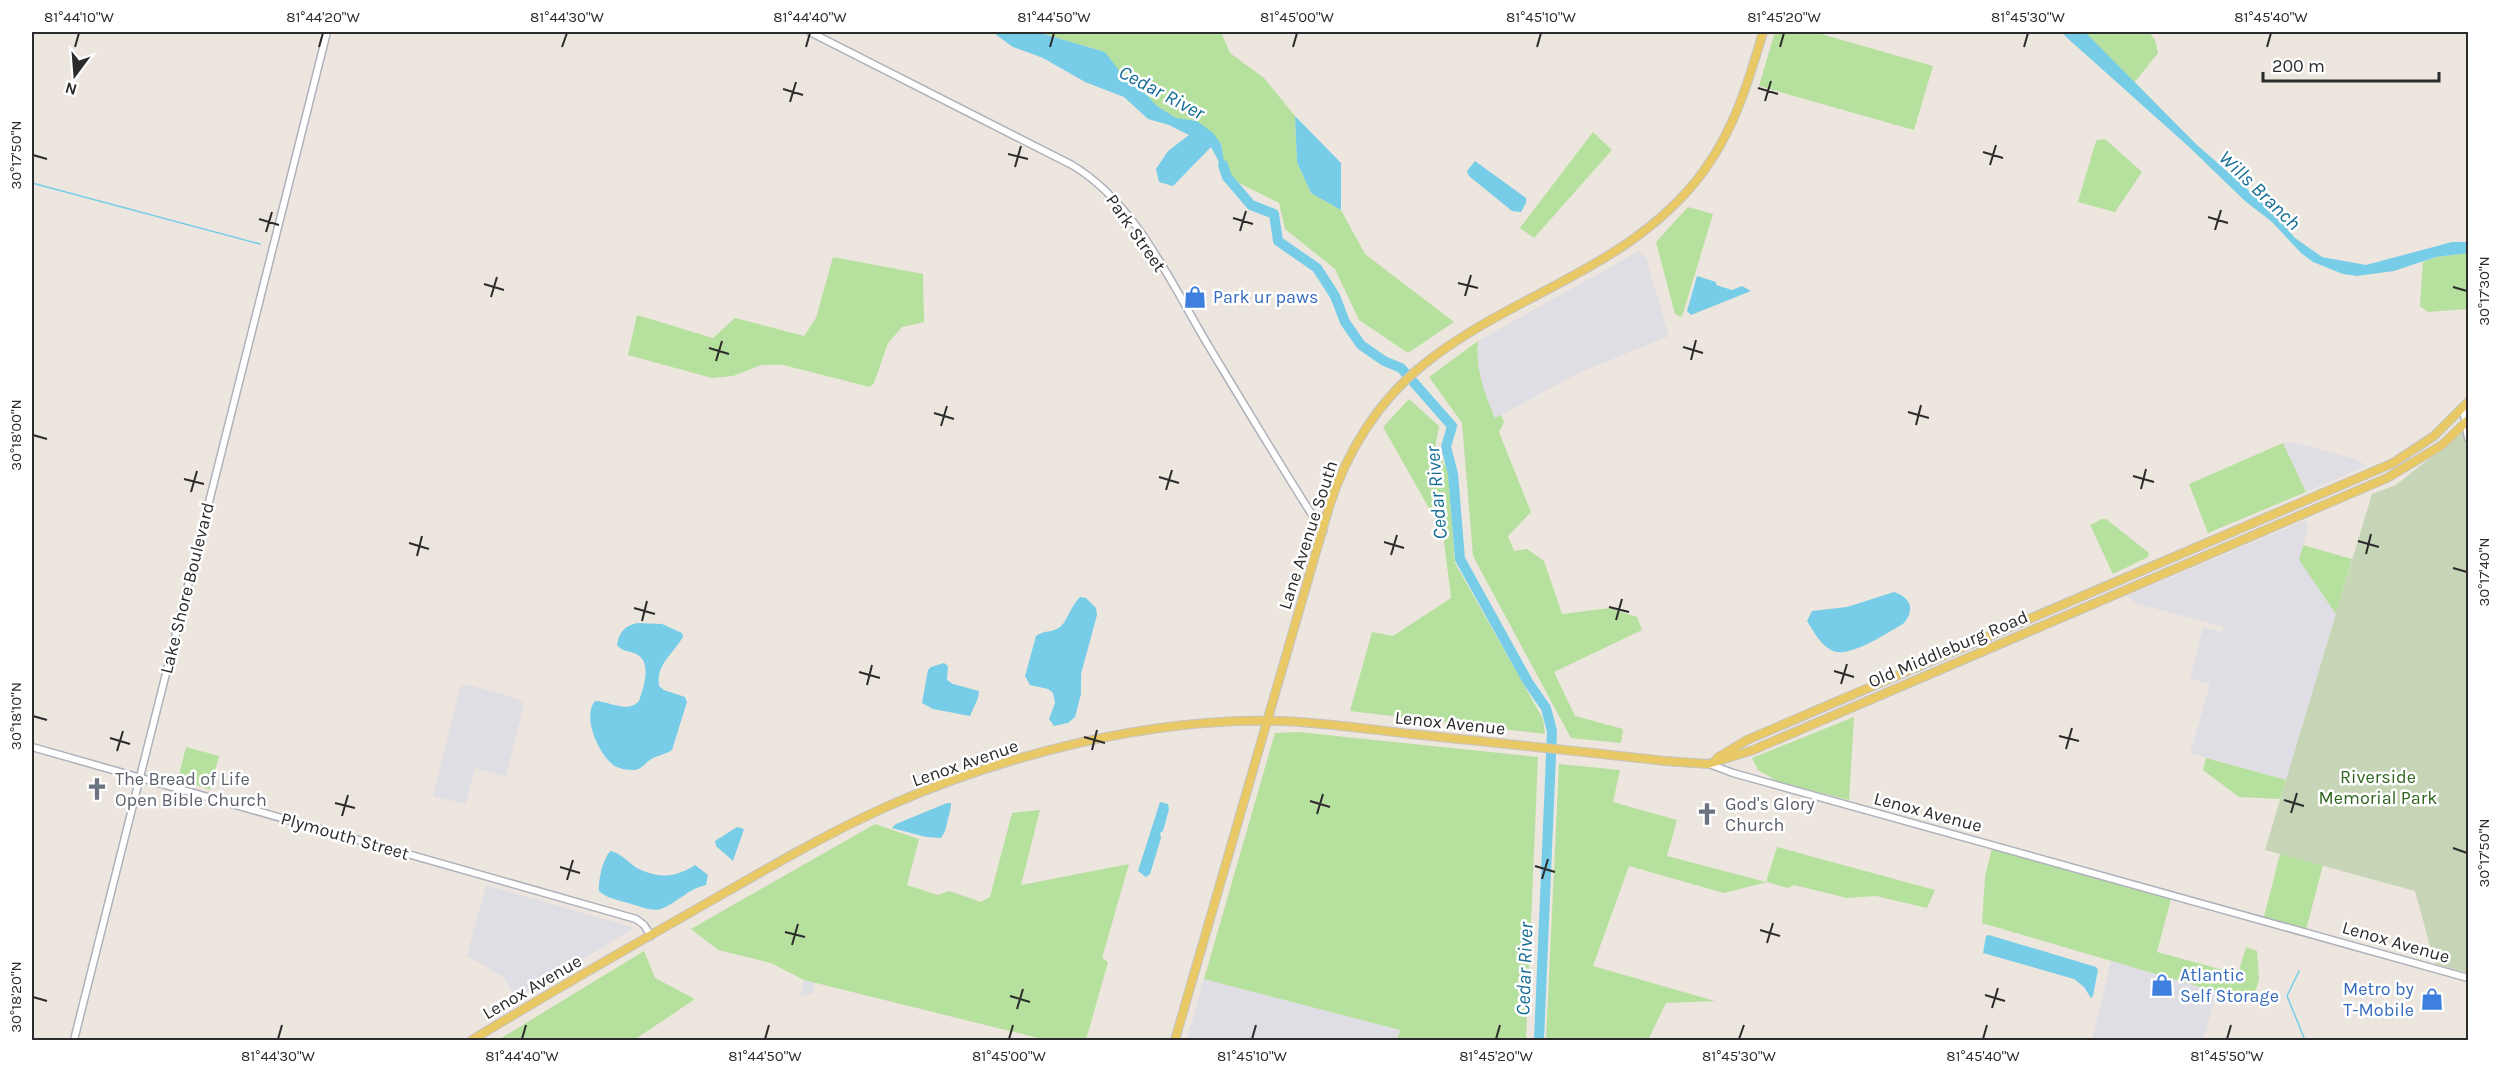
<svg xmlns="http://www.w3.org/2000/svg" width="2500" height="1072" viewBox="0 0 2500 1072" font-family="Karla,sans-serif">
<rect width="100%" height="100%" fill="#ece6de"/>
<!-- industrial -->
<g fill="#e0dee5">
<polygon points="1639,251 1646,258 1669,336 1581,372 1495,418 1481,386 1477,355 1478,341"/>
<polygon points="2293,442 2358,460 2366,466 2306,492 2283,443"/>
<polygon points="2306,520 2308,527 2299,560 2336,614 2286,780 2190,753 2210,684 2190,678 2203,627 2222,632 2224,627 2135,603 2127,596"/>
<polygon points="466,684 519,699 524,705 506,776 475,768 466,804 433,796 460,688"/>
<polygon points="486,885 635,928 516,999 504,977 467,956"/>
<polygon points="2111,961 2217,991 2203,1040 2092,1040"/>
<polygon points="1204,979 1400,1030 1397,1040 1187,1040"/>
<polygon points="804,980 815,983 813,993 800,996"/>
</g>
<!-- green -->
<g fill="#b6e09d">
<polygon points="1037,32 1221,32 1230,53 1264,78 1295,116 1297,162 1311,193 1341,210 1365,254 1454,322 1408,353 1359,320 1335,269 1285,229 1279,203 1227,177 1221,144 1197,121 1176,119 1157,106 1143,91 1127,82 1105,52"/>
<polygon points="1775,32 1814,32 1933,66 1914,130 1759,86"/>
<polygon points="2085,32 2149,32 2155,40 2158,53 2134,83"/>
<polygon points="1593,132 1612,150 1534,238 1520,228"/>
<polygon points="2105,139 2142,172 2115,212 2078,202 2095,144 2097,140"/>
<polygon points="1688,207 1713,214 1682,317 1675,314 1656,242"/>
<polygon points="2468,253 2468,309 2428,312 2420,306 2423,262 2436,257"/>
<polygon points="833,257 923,274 924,322 902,327 888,343 874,383 870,387 783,365 761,365 733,376 712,378 628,355 637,315 713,338 735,318 804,336 816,318"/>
<path d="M 1478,341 C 1475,369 1484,392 1495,418 L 1501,415 L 1504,422 L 1499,432 L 1531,512 L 1508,536 L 1514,551 L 1527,549 L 1544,561 L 1562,614 L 1610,608 L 1637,617 L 1642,630 L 1554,672 L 1575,716 L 1623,729 L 1621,743 L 1571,738 L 1473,556 L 1462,423 L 1429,377 Z"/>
<polygon points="1409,399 1439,426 1435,448 1448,471 1455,563 1543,719 1545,734 1350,711 1372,632 1393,636 1451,598 1443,533 1383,427"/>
<polygon points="2283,443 2306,492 2208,533 2189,484"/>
<polygon points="2102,519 2106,519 2149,553 2148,557 2113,574 2090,525"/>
<polygon points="2303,545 2352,559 2336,614 2299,560"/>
<polygon points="1854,717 1849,800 1779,782 1758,770 1752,758"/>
<polygon points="1298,732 1538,757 1526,1040 1397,1040 1400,1030 1204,979 1275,733"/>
<polygon points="186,747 219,756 210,790 178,779"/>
<polygon points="2206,758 2286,780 2280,799 2239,797 2203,770"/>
<polygon points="1559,764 1620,770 1613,802 1677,820 1667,856 1766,882 1777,847 1935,890 1927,908 1876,896 1847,898 1794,885 1788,888 1767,882 1724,893 1629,866 1593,966 1715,1001 1666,1003 1648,1040 1546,1040"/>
<polygon points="1040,810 1021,885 1129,864 1102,958 1108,962 1086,1040 1046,1040 804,980 771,963 718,950 691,929 875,824 919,839 907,885 938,895 949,891 981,902 990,897 1012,813"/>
<polygon points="1992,848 2171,899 2157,952 2238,974 2246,947 2257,951 2259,980 2252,1002 1982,923 1985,877"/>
<polygon points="2280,854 2323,865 2306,930 2264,917"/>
<polygon points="644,951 655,978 695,999 634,1040 498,1040"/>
</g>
<!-- cemetery -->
<polygon fill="#c6d5b6" points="2468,428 2468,973 2435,964 2415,891 2265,850 2372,494 2396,485"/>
<!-- water -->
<g fill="#77cde8">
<polygon points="981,32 1037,32 1105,52 1127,81 1143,91 1157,106 1176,118 1197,121 1213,133 1221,144 1227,177 1211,147 1173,186 1159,182 1156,169 1168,151 1189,135 1169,125 1148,119 1124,97 1085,82 1043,58 1013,47 995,34"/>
<polygon points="2063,32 2085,32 2196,144 2272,211 2295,238 2322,257 2366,265 2452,242 2468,242 2468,253 2436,257 2394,271 2357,276 2343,274 2313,262 2301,253 2272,222 2245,201 2188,146 2065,36"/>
<polygon points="1295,116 1341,163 1341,210 1311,193 1297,162"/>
<polygon points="1475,161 1526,198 1526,203 1521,212 1512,211 1469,176 1467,171"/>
<polygon points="1697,276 1716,282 1716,285 1732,290 1742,286 1751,291 1691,315 1687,311"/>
<path d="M 1894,592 C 1912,598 1915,611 1903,624 C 1886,633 1848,660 1831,650 C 1820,644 1814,632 1807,621 L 1812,611 L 1847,607 Z"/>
<path d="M 1080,597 L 1086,598 L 1096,608 L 1097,615 L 1081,674 L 1081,694 L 1075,717 L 1068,723 L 1054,726 L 1049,719 L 1055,703 L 1053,693 L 1048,689 L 1030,685 L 1025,676 L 1036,636 C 1043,630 1053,633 1060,627 C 1067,622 1070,607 1080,597 Z"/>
<path d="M 637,623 L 662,624 L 682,633 L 683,637 C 673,654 656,664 659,686 L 664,690 L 685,697 L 687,702 L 672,750 C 665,755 657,755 650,760 C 645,763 642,769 635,770 C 628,770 617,769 612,764 C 598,752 582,717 595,701 C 610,701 627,714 639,701 C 643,689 652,664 638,655 C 631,650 623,653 617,645 C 619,633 624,626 637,623 Z"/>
<polygon points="944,663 948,666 947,680 953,684 979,691 978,698 970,716 933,709 922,703 928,670 931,667"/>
<polygon points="1160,802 1168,804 1169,809 1163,831 1160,833 1161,838 1150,874 1146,877 1138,871"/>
<polygon points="947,803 951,803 951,807 945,831 941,838 926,837 892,828 896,824"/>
<polygon points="737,827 744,829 733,861 716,846 715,841"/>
<path d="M 611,851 C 623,854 629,864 639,869 C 659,879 677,877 695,865 L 708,875 L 706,885 C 689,888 677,903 661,909 C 650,912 635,904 624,902 C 615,899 606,898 599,891 C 598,881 603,857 611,851 Z"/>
<polygon points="1989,935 2096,967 2098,970 2093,996 2091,998 2084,987 2074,979 1983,953 1986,936"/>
</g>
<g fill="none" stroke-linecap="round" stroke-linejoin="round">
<!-- stream -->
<g stroke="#77cde8" stroke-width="1.5">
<polyline points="32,183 260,244"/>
<polyline points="2299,971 2287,996 2305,1040"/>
</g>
<!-- river -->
<polyline stroke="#77cde8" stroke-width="10" points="1223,165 1227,177 1251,205 1274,214 1278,241 1317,268 1335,296 1345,322 1361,345 1384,361 1401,368 1452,426 1446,447 1453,474 1460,559 1528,682 1546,708 1552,731 1539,1040"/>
<!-- minor casing -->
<g stroke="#aeb1bb" stroke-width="9">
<g id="minor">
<path d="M 810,32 L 1072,165 C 1136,203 1171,283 1208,345 C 1246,408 1283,470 1323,532"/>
<polyline points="2463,409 2468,438"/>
<polyline points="32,747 636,919 644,925 651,936"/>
<polyline points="1709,764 1733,773 2468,978"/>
<polyline points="74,1040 327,32"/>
</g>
</g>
<!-- major casing -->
<g stroke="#c4c4c4" stroke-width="10">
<g id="major">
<polyline points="1717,758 1747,740 2393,463 2434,436 2468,402"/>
<path d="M 472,1040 C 542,997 614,956 686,915 C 753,877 819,837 888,806 C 1004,755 1151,717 1278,721 C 1322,722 1367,729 1411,734 C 1496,743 1580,751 1665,761 L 1708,764 L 1753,750 L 2387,478 L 2442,445 L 2468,420"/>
<path d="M 1175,1040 L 1329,507 C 1346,453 1378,401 1423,365 C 1508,296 1617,273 1691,187 C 1730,142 1747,88 1763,32"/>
</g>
</g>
<!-- minor -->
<use href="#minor" stroke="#fff" stroke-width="6"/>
<!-- major -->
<use href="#major" stroke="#e9c866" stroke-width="8"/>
</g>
<!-- ticks -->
<path fill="none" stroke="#2b2b2b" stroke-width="2" d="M 75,47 L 79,33M 319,47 L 323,33M 562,47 L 567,33M 806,47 L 810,33M 1050,47 L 1054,33M 1293,47 L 1297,33M 1537,47 L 1541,33M 1780,47 L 1784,33M 2024,47 L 2028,33M 2267,47 L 2271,33M 1758,88 L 1778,94M 783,89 L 803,95M 1765,101 L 1771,81M 790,102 L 796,82M 1983,152 L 2003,158M 1008,154 L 1028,159M 33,155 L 47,159M 1990,165 L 1996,145M 1015,167 L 1021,146M 2208,217 L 2228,223M 1233,218 L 1253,224M 259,219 L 279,225M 2215,230 L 2221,210M 1240,231 L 1246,211M 266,232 L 272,212M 1458,283 L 1478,288M 484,284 L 504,290M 2453,287 L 2467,291M 1465,296 L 1471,275M 491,297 L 497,277M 1683,347 L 1703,353M 709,348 L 729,354M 1691,360 L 1696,340M 716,361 L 722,341M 1908,412 L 1929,418M 934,413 L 954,419M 1916,425 L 1921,405M 941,426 L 947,406M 33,435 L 47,439M 2133,476 L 2154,482M 1159,477 L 1179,483M 184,479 L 204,484M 2141,489 L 2146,469M 1166,490 L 1172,470M 191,492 L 197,471M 2358,541 L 2379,547M 1384,542 L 1404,548M 409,543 L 429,549M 2366,554 L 2371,534M 1391,555 L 1397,535M 417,556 L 422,536M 2453,568 L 2467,572M 1609,607 L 1629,612M 634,608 L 655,614M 1616,620 L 1622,599M 642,621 L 647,601M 1834,671 L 1854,677M 859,672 L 880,678M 1841,684 L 1847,664M 867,685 L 872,665M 33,716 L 47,720M 2059,736 L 2079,741M 1084,737 L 1105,743M 110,738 L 130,744M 2066,749 L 2072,728M 1092,750 L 1097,730M 117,751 L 123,731M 2284,800 L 2304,806M 1310,801 L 1330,807M 335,803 L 355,808M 2291,813 L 2297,793M 1317,814 L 1323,794M 342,816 L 348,795M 2453,848 L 2467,853M 1535,866 L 1555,872M 560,867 L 580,873M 1542,879 L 1548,859M 567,880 L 573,860M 1760,930 L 1780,936M 785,932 L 805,937M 1767,943 L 1773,923M 792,945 L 798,924M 1985,995 L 2005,1001M 1010,996 L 1030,1002M 33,997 L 47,1001M 1992,1008 L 1998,988M 1017,1009 L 1023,989M 278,1039 L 282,1025M 522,1039 L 526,1025M 765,1039 L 769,1025M 1009,1039 L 1013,1025M 1252,1039 L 1256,1025M 1496,1039 L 1500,1025M 1739,1039 L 1744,1025M 1983,1039 L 1987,1025M 2227,1039 L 2231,1025"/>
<!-- icons -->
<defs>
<g id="shop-bare" transform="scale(1.8)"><path d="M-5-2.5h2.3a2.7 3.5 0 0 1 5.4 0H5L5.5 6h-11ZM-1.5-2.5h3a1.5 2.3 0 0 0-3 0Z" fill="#3f7fe0" stroke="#fff" stroke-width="2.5" paint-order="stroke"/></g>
<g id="church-bare" transform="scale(1.8)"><path d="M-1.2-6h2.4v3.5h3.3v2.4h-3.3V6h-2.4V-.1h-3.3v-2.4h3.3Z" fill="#6b7280" stroke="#fff" stroke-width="2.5" paint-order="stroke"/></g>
</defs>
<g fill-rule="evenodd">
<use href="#shop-bare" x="1195" y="297"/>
<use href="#church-bare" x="97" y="789"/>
<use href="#church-bare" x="1707" y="814"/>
<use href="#shop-bare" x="2162" y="985"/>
<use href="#shop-bare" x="2432" y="999"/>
</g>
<g text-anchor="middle" stroke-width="5" stroke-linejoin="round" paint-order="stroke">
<!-- street labels -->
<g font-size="18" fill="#2b2b2b" stroke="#fff">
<text transform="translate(1136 233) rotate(55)" y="6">Park Street</text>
<text transform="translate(1308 535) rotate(-72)" y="6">Lane Avenue South</text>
<text transform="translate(187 588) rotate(-76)" y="6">Lake Shore Boulevard</text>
<text transform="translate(1948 649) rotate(-23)" y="6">Old Middleburg Road</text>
<text transform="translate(1450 723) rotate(6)" y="6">Lenox Avenue</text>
<text transform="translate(965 763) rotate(-19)" y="6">Lenox Avenue</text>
<text transform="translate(1928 812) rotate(15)" y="6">Lenox Avenue</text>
<text transform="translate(345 836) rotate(16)" y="6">Plymouth Street</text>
<text transform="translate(2396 942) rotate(16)" y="6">Lenox Avenue</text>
<text transform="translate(532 987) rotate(-30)" y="6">Lenox Avenue</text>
</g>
<!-- shop labels -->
<g font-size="18" fill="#366cbe" stroke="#fff" text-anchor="start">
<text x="1213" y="303">Park ur paws</text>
<text x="2180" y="981">Atlantic<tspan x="2180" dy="21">Self Storage</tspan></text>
<text x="2414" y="995" text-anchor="end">Metro by<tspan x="2414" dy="21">T-Mobile</tspan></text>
</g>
<!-- park labels -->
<g font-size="18" fill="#2f651e" stroke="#fff">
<text x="2378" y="783">Riverside<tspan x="2378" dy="21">Memorial Park</tspan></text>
</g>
<!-- worship labels -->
<g font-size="18" fill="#5b616d" stroke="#fff" text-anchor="start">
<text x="115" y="785">The Bread of Life<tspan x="115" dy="21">Open Bible Church</tspan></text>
<text x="1725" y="810">God's Glory<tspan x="1725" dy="21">Church</tspan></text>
</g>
<!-- water labels -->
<g font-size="20" font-style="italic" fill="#156c95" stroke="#fff">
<text transform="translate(1162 92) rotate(28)" y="7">Cedar River</text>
<text transform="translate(2260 190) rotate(44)" y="7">Wills Branch</text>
<text transform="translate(1436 493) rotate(-95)" y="7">Cedar River</text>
<text transform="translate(1524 969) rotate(-88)" y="7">Cedar River</text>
</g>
</g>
<!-- border -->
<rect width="2500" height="1072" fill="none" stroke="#ffffff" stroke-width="66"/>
<!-- north arrow -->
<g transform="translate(75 75) rotate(196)" stroke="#ffffff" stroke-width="4.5" paint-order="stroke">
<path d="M0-4.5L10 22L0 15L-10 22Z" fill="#2b2b2b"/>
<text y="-9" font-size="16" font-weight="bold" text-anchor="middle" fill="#2b2b2b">N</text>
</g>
<!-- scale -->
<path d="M2263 72v9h176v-9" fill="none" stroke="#2b2b2b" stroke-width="3"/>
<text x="2272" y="72" font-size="18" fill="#2b2b2b" stroke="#ffffff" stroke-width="4.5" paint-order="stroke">200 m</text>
<rect x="33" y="33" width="2434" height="1006" fill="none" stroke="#2b2b2b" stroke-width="2"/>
<g font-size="15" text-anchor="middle" fill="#2b2b2b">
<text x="79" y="22">81°44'10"W</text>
<text x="323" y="22">81°44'20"W</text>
<text x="567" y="22">81°44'30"W</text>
<text x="810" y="22">81°44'40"W</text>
<text x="1054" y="22">81°44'50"W</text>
<text x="1297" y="22">81°45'00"W</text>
<text x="1541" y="22">81°45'10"W</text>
<text x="1784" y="22">81°45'20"W</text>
<text x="2028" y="22">81°45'30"W</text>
<text x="2271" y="22">81°45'40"W</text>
<text transform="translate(16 155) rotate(-90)" y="5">30°17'50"N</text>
<text transform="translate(2484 291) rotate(-90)" y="5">30°17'30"N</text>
<text transform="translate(16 435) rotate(-90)" y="5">30°18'00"N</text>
<text transform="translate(2484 572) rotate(-90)" y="5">30°17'40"N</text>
<text transform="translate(16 716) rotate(-90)" y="5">30°18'10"N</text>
<text transform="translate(2484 853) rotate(-90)" y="5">30°17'50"N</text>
<text transform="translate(16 997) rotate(-90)" y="5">30°18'20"N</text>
<text x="278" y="1061">81°44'30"W</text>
<text x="522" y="1061">81°44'40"W</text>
<text x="765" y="1061">81°44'50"W</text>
<text x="1009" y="1061">81°45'00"W</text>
<text x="1252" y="1061">81°45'10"W</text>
<text x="1496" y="1061">81°45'20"W</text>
<text x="1739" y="1061">81°45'30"W</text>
<text x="1983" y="1061">81°45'40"W</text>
<text x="2227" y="1061">81°45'50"W</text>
</g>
</svg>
